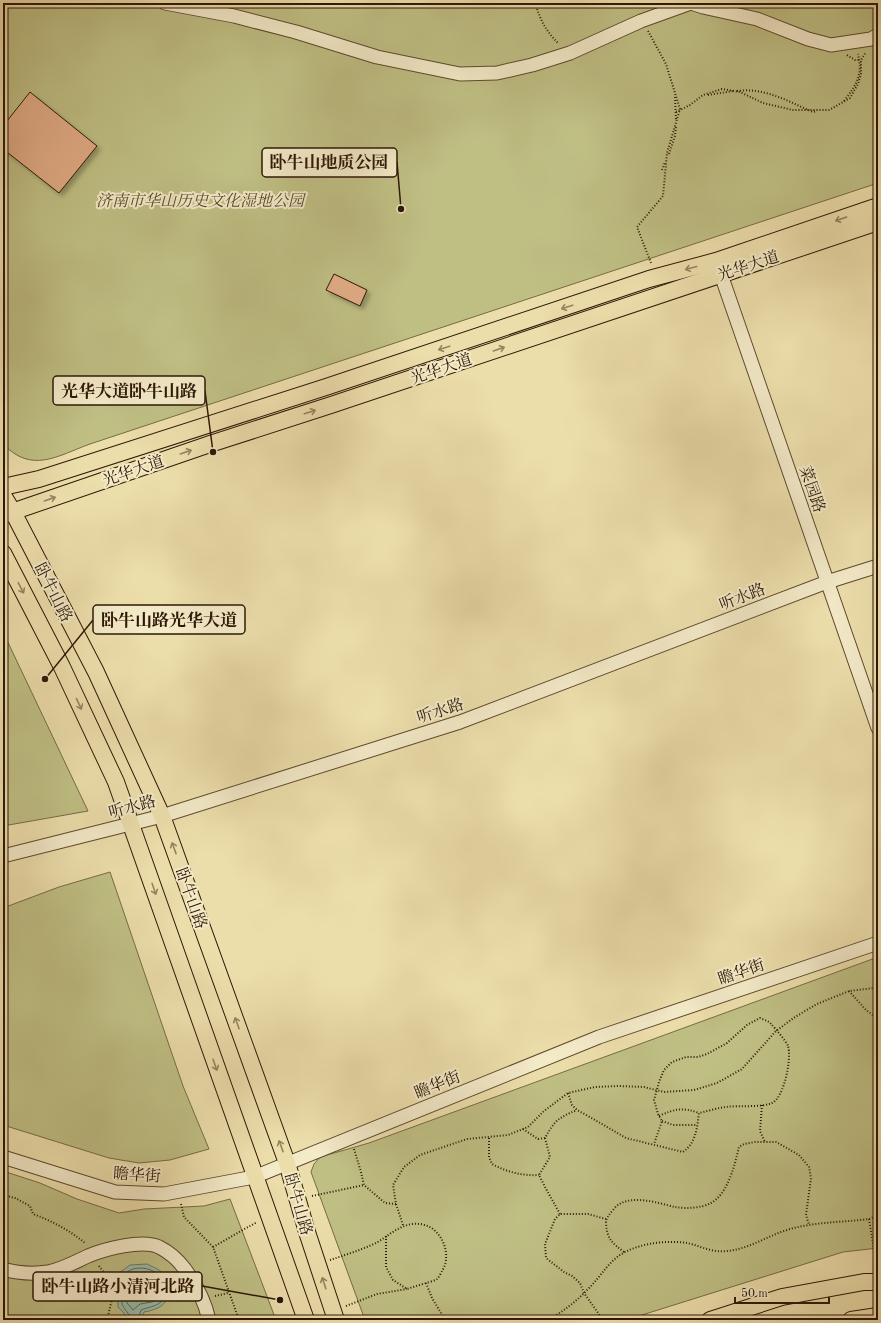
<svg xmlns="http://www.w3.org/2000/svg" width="881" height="1323" viewBox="0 0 881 1323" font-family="'Old Standard TT','Noto Serif SC',serif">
<defs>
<filter id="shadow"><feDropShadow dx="3.5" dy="3.5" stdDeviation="2" flood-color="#0004"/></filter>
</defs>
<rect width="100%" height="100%" fill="#ecdeab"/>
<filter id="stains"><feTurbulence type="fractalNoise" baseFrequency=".005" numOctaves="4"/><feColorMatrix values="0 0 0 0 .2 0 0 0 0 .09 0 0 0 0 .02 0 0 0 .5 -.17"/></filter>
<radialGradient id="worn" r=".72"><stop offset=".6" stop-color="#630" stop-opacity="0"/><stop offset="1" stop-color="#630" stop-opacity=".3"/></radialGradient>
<!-- green -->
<g fill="#bfbf84" stroke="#766b45">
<path d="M 3,3 L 878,3 L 878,183 L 90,444 C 57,456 32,474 3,444 Z"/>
<polygon points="3,632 88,811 3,826"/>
<polygon points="110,872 183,1086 209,1149 170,1160 139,1163 109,1158 3,1125 3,908 59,887"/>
<polygon points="878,957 878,1248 843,1252 626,1320 365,1320 311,1172 314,1164 320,1157 369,1143"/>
<polygon points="3,1171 40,1183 77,1199 119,1213 144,1209 204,1206 230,1199 276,1320 3,1320"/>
</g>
<!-- water -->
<path fill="#99bcaa" stroke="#6e7a68" d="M 147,1264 C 152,1267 160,1269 163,1274 C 166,1277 167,1282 168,1286 C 170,1304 160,1309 144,1312 L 142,1320 L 128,1320 L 123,1312 L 118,1307 L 118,1296 L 116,1285 L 119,1273 L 130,1265 Z"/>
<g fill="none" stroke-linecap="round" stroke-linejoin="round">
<!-- shore -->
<g stroke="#646a58" stroke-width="1">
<polygon points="145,1273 156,1280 158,1284 159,1294 158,1298 152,1302 140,1304 133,1310 127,1303 125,1285 127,1279 134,1274"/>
<path d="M 144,1279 L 152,1284 L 153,1293 L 149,1296 L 135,1300 C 130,1288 128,1279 144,1279 Z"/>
<path d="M 131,1320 C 130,1313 124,1310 122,1304 C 122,1302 120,1284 120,1283 C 124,1265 148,1264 160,1276 C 163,1280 164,1286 164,1290 C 165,1294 164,1299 161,1302 C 155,1307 148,1307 141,1310 L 138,1320"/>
</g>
</g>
<!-- building -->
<g fill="#e0ab85" stroke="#2e1706" filter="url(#shadow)">
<polygon points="30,92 97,146 59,193 3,149 3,126"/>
<polygon points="334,274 367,290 360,306 326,290"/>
</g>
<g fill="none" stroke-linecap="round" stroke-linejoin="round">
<!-- minor casing -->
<g stroke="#5e492f" stroke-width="15">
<g id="minor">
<polyline points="165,3 234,16 296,32 377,57 460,74 497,73 532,65 570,53 641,21 691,3 703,7 757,19 808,39 831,45 871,39 878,35"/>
<polyline points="718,266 878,728"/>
<polyline points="3,856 162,816 460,722 827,582 878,566"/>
<polyline points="3,1157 115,1192 164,1194 254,1177 599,1037 878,943"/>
<path d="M 3,1269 C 17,1273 34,1274 48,1272 C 63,1269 75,1262 88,1256 C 105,1249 142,1239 159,1247 C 169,1252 178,1260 184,1268 C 196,1284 205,1301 209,1320"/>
</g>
</g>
<!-- major casing -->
<g stroke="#2e1706" stroke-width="18">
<g id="major">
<polyline points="3,487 39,479 326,387 649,279 716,261 878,206"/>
<polyline points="3,495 13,512 96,672 162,816 287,1163 307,1232 336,1320"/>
<polyline points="3,515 210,444 331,405 878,222"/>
<polyline points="3,553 62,667 116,782 306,1320"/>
<polyline points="710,1320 782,1297 864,1282 878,1282"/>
<polyline points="851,1320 878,1316"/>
</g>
</g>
<!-- path -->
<g stroke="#2e1706" stroke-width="2" stroke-dasharray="1 2" stroke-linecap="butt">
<path d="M 535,3 C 541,21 545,30 559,44"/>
<polyline points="648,31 666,64 680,109 667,153 663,196 637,227 651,263"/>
<polyline points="847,55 855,60 859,60"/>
<path d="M 737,91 C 765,87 789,102 813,112 L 817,111"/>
<polyline points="708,95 733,91"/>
<polyline points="675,97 676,119"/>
<path d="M 844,101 C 857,84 863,75 858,54"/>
<polyline points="676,112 690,105 703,95 722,89 740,92 763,103 793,110 829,110 850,98 858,84 861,74 861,60 866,52"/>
<polyline points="669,154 675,136 676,127"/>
<polyline points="662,170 665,162"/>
<polyline points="849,991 866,1010 878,1019"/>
<polyline points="878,1067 877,1072 878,1084"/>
<path d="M 568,1093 L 572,1105 L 577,1110 L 590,1117 L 626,1138 L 683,1152 C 696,1143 697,1128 699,1113 C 708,1111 717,1108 726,1107 C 739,1105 760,1108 772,1103 C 784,1098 792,1058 788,1046 C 786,1041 775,1028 771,1024 C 769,1021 764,1020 760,1018 L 747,1025 L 727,1043 L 707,1054 L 698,1057 L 686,1057 L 672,1062 L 664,1070 L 659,1082 L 654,1100 L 658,1114 L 662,1121 L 654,1144"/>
<polyline points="762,1105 760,1131 765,1142"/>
<path d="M 659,1116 C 674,1109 683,1107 699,1113"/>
<polyline points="662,1121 673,1125 697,1125"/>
<polyline points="523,1129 538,1139 545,1138"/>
<path d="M 489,1138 L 489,1157 L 492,1164 C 507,1172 522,1176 539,1175"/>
<polyline points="354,1149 361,1172 364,1185 385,1203 396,1204"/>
<path d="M 3,1195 L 15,1198 L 30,1206 L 33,1214 C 52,1221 69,1230 85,1243"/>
<polyline points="312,1196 364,1185"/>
<polyline points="181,1204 184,1217 213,1247 239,1320"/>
<path d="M 560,1214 L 545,1187 L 539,1175 L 550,1157 L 545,1138 C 555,1120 558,1118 577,1110"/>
<polyline points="869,1219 877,1268"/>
<polyline points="403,1225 396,1204 393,1185 404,1167 420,1155 467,1139 508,1135 528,1127 544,1111 568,1093 595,1087 619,1086 644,1087 664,1092 694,1090 717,1083 742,1069 776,1031 795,1017 817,1004 849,991 874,988 878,989"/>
<polyline points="386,1236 386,1267 393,1280 407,1289 426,1283"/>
<polyline points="213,1247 257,1222"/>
<path d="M 624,1252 C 612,1243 607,1239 606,1223 C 606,1218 609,1215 613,1210 C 626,1192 658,1203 675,1207 C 686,1209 702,1208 711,1203 C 728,1194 735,1164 739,1147 L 744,1144 L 755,1142 L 776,1142 L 799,1155 L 809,1167 L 811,1178 L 806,1215 L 809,1225"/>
<path d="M 330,1260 C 345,1255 361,1250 376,1243 C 390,1235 402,1222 420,1224 C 441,1226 453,1254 442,1271 C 441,1273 439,1277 437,1279 C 434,1281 429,1282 426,1283 L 432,1298 L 444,1318 L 447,1320"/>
<polyline points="99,1266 105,1274 113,1295 107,1320"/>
<polyline points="215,1296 228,1293"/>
<polyline points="346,1306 377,1294 407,1289"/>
<polyline points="3,1318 6,1320"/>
<path d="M 549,1320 C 563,1311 576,1302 587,1290 C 601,1277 608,1261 625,1252 C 643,1243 667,1240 687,1243 C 697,1245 707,1250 716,1251 C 744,1254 768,1234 794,1228 C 818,1222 844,1222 869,1219 L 878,1215"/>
<polyline points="603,1320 584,1293 580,1283 572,1276 564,1272 546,1258 545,1244 555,1219 560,1214 588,1214 606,1219"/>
</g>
<!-- minor -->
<use href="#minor" stroke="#f3eac8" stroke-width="13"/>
<!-- major -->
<use href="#major" stroke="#ecdeab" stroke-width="16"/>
</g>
<!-- one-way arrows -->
<defs><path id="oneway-shaft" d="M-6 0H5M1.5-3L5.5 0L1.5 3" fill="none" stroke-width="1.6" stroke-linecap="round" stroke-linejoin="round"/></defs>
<g stroke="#968461">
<use href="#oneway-shaft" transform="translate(841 219) rotate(161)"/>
<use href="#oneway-shaft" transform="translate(691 268) rotate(165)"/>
<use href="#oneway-shaft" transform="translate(567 307) rotate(162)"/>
<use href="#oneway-shaft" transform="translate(444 348) rotate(162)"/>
<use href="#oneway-shaft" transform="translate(499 349) rotate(-19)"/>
<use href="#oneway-shaft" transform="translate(310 412) rotate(-18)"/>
<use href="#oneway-shaft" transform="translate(186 452) rotate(-19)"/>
<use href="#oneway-shaft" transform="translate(50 499) rotate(-19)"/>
<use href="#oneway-shaft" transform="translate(21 588) rotate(63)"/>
<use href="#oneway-shaft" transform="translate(79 704) rotate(65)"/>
<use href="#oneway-shaft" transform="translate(174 848) rotate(-110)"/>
<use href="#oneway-shaft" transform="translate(154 889) rotate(71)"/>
<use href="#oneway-shaft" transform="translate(237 1023) rotate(-110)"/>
<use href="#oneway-shaft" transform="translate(215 1065) rotate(71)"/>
<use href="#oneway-shaft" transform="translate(281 1146) rotate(-110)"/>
<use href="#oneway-shaft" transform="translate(324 1283) rotate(-108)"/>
</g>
<g text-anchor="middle" stroke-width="4" stroke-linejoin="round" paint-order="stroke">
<!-- park labels -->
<g font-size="16" font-style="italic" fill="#5a492c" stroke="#f3eac8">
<text x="200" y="206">济南市华山历史文化湿地公园</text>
</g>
<!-- street labels -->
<g font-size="16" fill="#2e1706" stroke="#f3eac8">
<text transform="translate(748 265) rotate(-18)" y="6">光华大道</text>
<text transform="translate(441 368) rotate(-19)" y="6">光华大道</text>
<text transform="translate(133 470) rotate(-19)" y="6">光华大道</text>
<text transform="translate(813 489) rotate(71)" y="6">菜园路</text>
<text transform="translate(54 592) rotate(63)" y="6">卧牛山路</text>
<text transform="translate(742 596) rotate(-21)" y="6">听水路</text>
<text transform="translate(440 710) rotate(-18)" y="6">听水路</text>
<text transform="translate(132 806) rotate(-15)" y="6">听水路</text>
<text transform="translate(192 898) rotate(70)" y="6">卧牛山路</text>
<text transform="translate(741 971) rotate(-19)" y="6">瞻华街</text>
<text transform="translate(437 1084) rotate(-22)" y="6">瞻华街</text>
<text transform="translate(137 1174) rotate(4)" y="6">瞻华街</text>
<text transform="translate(299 1204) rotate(74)" y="6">卧牛山路</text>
</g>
</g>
<!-- callouts -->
<path fill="none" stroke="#2e1706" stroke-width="1.5" d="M401 209L397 162M213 452L205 391M45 679L93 620M280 1300L202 1286"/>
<g fill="#2e1706" stroke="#f3eac8" stroke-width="1.5">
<circle cx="401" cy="209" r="4"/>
<circle cx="213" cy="452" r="4"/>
<circle cx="45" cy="679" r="4"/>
<circle cx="280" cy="1300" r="4"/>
</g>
<g fill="#f3eac8" stroke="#2e1706" stroke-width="1.5">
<rect x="262" y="148" width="135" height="29" rx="4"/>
<rect x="53" y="376" width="152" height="29" rx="4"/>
<rect x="93" y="605" width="152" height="29" rx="4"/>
<rect x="33" y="1272" width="169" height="29" rx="4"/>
</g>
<g font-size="17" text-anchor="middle" font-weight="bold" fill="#2e1706">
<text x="329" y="168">卧牛山地质公园</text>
<text x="129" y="397">光华大道卧牛山路</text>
<text x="169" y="626">卧牛山路光华大道</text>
<text x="118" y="1292">卧牛山路小清河北路</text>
</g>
<!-- margin -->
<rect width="881" height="1323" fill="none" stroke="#ecdeab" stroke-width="16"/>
<rect x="4" y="4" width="873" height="1315" fill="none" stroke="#2e1706" stroke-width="2"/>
<rect x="8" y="8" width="865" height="1307" fill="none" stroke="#2e1706"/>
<!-- scale -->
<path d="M735 1297v6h94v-6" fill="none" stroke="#2e1706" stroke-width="2"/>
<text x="741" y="1297" font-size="12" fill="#2e1706" stroke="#f3eac8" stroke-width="3" paint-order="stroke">50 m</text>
<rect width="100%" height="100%" filter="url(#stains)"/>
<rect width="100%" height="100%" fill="url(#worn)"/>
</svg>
